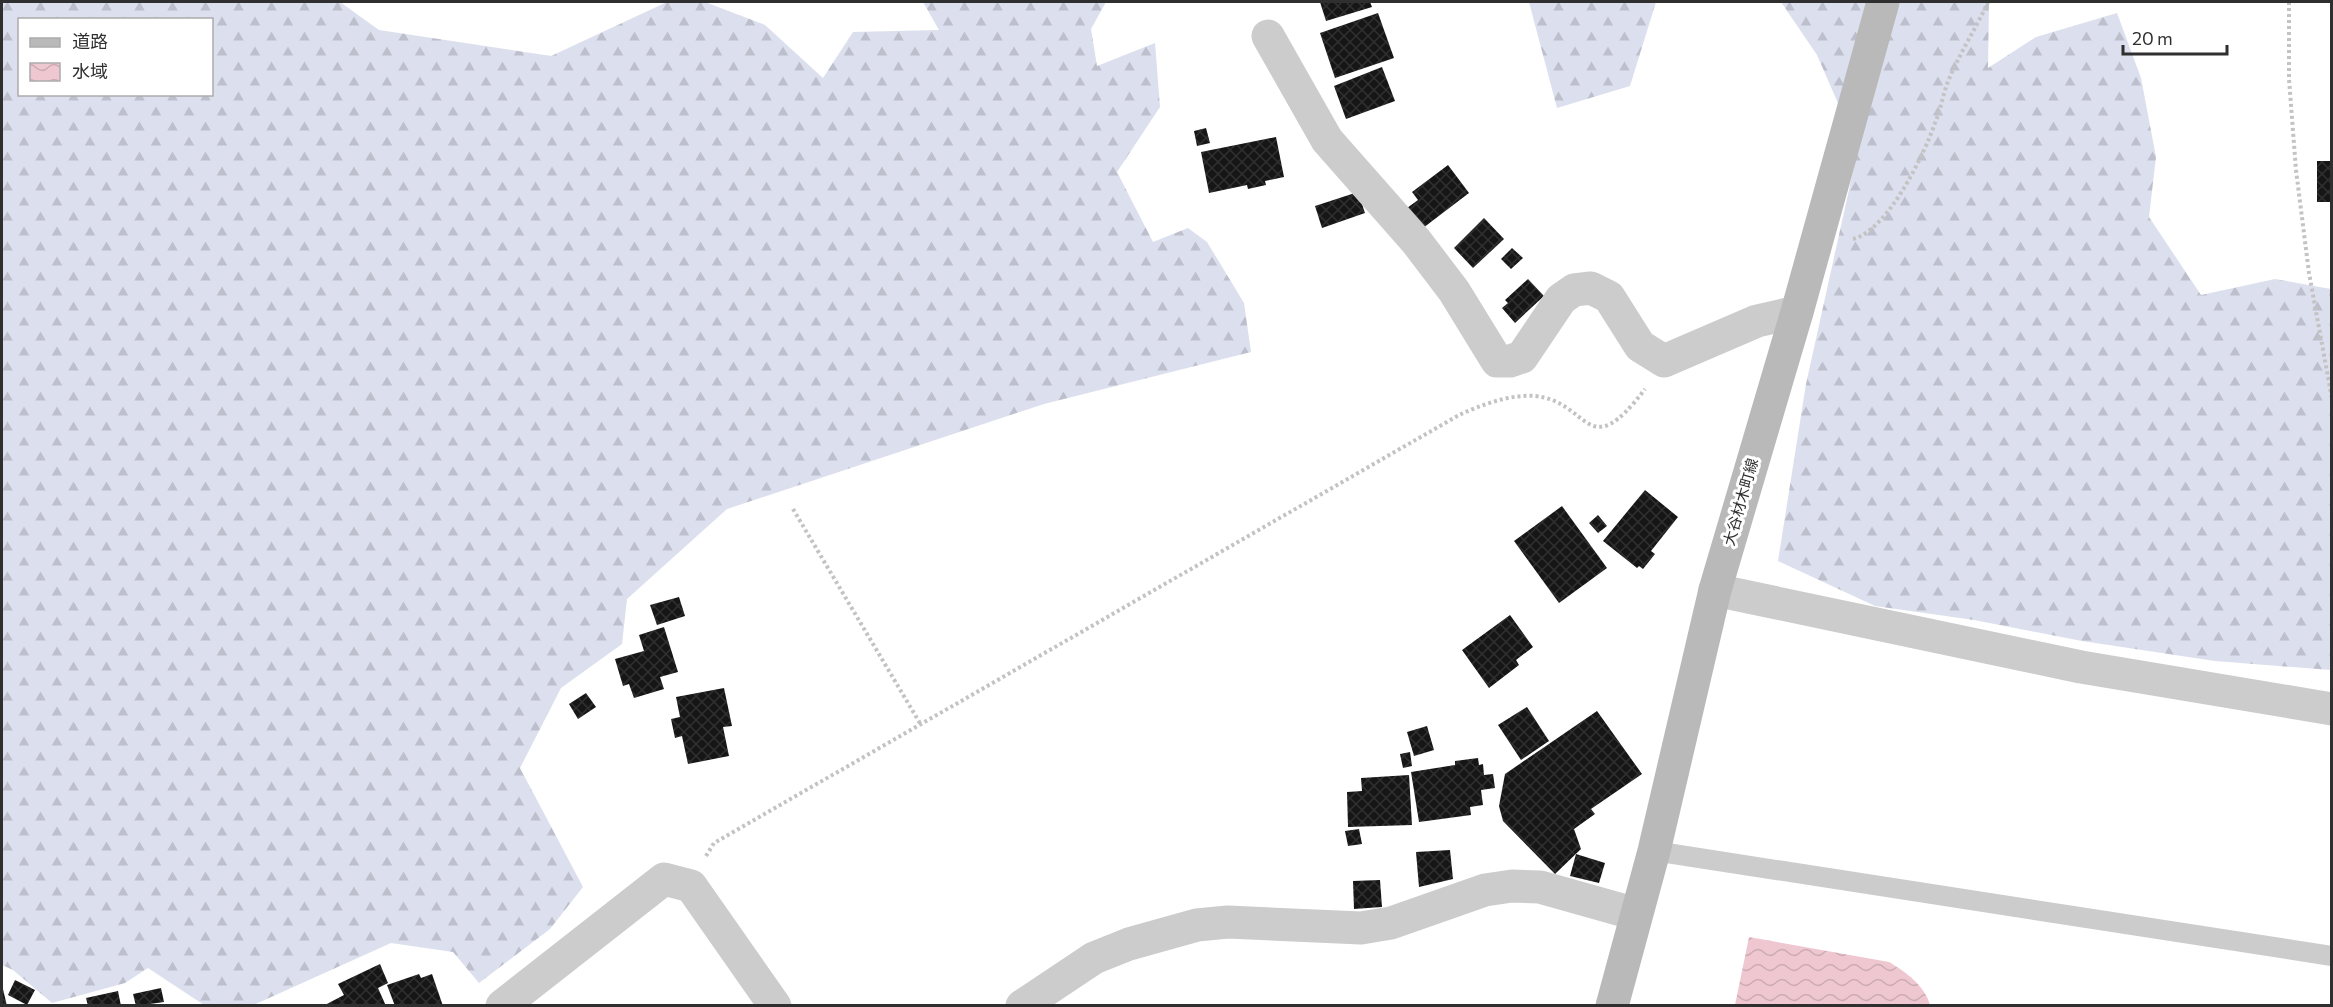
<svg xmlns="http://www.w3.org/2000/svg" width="2333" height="1007" viewBox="0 0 2333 1007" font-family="Commissioner,'Noto Sans JP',sans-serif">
<defs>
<pattern id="forest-firs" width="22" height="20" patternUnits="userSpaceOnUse" patternTransform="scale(1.5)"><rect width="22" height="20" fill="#dcdfed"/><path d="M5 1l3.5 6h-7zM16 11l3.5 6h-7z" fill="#bdc0cc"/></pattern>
<pattern id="water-waves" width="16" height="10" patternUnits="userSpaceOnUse" patternTransform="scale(1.5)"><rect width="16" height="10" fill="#eec7d1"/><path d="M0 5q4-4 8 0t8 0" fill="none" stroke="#ccabb4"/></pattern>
<pattern id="building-cross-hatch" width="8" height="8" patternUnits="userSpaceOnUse" patternTransform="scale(1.5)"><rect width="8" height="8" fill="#161616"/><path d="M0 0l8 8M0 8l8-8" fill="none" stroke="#303030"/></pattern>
</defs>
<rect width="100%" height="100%" fill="#fff"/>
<!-- forest -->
<g fill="url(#forest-firs)" fill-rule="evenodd">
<path d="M 2,2 L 340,2 L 379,30 L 551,56 L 667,2 L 705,2 L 765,25 L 823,78 L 853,32 L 939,30 L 923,2 L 1106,2 L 1091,29 L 1097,66 L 1155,43 L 1160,107 L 1117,172 L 1153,242 L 1188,228 L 1207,242 L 1244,303 L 1251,352 L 1044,404 L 727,509 L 627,599 L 622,644 L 561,688 L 520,768 L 583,887 L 550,929 L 479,983 L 453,952 L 391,943 L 251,1006 L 204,1005 L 148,968 L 125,983 L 52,1003 L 13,970 L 2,965 ZM 20,20 L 212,20 L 212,94 L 20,94 Z"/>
<polygon points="1529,2 1656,2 1630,86 1557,108"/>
<polygon points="1781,2 1989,2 1988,68 2036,37 2117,13 2141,78 2156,157 2149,217 2201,295 2275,279 2331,289 2331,670 2215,661 2082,641 1974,620 1875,606 1778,561 1806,384 1858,149 1817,55"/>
</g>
<!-- water -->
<path fill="url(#water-waves)" d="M 1749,937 L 1889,962 C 1907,973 1924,985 1930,1005 L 1735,1005 Z"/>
<!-- building -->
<g fill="url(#building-cross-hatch)">
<polygon points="1320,2 1370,2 1372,7 1326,21"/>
<polygon points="1378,13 1394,58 1335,78 1320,33"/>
<polygon points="1382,67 1395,101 1346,119 1334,86"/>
<polygon points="1206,128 1210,143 1197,146 1194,131"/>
<polygon points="1276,137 1284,177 1265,181 1266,185 1248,189 1247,185 1209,193 1201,152"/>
<rect x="2317" y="161" width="15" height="41"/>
<polygon points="1448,165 1469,193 1423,228 1407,208 1418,200 1412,192"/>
<polygon points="1358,192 1365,213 1322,228 1315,206"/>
<polygon points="1484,218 1504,239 1473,268 1454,248"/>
<polygon points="1512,248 1523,258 1511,269 1501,259"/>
<polygon points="1528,279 1544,296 1515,323 1502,308 1508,303 1505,300"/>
<polygon points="1645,490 1678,517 1651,551 1655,554 1643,569 1639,566 1637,568 1603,541"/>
<polygon points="1562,506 1607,568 1559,603 1514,541"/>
<polygon points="1598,515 1607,526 1598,533 1589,523"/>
<polygon points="679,597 685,616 657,625 650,605"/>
<polygon points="1510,615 1533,647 1516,660 1519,665 1489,688 1462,650"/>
<polygon points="664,627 678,672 660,677 664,689 634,698 629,684 623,686 615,659 644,651 639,635"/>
<polygon points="724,688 732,726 723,727 729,756 688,764 682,736 675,738 671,719 680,717 676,697"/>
<polygon points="586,693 596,707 578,719 569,704"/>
<polygon points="1527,707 1549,741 1521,760 1498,725"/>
<polygon points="1597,711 1642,774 1591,809 1595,814 1574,829 1581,849 1555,874 1503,821 1499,806 1505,774"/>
<polygon points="1427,726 1434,750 1414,756 1407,732"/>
<polygon points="1410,752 1412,766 1403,768 1400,754"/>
<polygon points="1478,758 1479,765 1483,764 1484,775 1493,774 1495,788 1481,790 1483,805 1470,807 1471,815 1419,822 1411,772 1455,765 1455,761"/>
<polygon points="1409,775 1412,825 1348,827 1347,792 1362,791 1361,778"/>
<polygon points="1359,829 1362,844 1348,846 1345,831"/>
<polygon points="1450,850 1453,879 1419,887 1416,852"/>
<polygon points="1576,854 1605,863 1599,883 1570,876"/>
<polygon points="1380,880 1382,907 1354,909 1353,881"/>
<polygon points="380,964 388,983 378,988 386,1006 323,1006 344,995 338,984"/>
<polygon points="419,974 421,978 432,974 443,1006 395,1006 387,985"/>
<polygon points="15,980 35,990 27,1005 8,995"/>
<polygon points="2,985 7,1006 2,1006"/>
<polygon points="161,988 164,1002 136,1006 133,994"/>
<polygon points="118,991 121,1006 88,1006 86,998"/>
</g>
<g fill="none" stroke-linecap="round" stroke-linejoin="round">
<!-- path -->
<g stroke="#c3c3c3" stroke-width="4" stroke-dasharray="3 3" stroke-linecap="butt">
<polyline points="2289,2 2289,79 2296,170 2309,273 2332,399"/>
<path d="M 1853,239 C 1888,230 1924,155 1935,123 C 1941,109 1943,93 1949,79 C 1960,53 1976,28 1988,2"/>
<polyline points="793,509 921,725"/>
<path d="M 706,856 L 714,843 L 1459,415 C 1481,405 1510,394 1535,396 C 1590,401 1586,467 1645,389"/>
</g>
<!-- service -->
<polyline stroke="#ccc" stroke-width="20" points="1654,851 2332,956"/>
<!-- minor -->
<g stroke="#ccc" stroke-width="33">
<polyline points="1268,36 1327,140 1416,241 1454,291 1497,361 1510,361 1522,357 1561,299 1574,290 1591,288 1609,297 1640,346 1664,361 1757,321 1797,312"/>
<polyline points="1715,590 2081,667 2332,709"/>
<polyline points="502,1006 664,879 691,886 775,1006"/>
<polyline points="1022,1006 1094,958 1129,944 1197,925 1228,922 1361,928 1391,923 1485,890 1512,886 1540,887 1636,914"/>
</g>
<!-- secondary -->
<polyline stroke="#b9b9b9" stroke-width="33" points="1612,1006 1654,851 1715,590 1797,312 1883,2"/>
</g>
<g text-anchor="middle" stroke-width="6" stroke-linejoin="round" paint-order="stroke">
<!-- street labels -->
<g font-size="15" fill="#2f2f2f" stroke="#fff">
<text transform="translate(1741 502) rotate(-74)" y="5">大谷材木町線</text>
</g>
</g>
<!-- border -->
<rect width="2333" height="1007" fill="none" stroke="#2f2f2f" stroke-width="6"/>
<!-- legend -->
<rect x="18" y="18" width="195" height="78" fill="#ffffff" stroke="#acacac" stroke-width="1.5"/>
<rect x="30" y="38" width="30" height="9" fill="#b9b9b9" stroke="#acacac" stroke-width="1.5"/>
<text x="72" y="48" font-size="18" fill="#2f2f2f">道路</text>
<rect x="30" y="63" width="30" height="18" fill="url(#water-waves)" stroke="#acacac" stroke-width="1.5"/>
<text x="72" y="78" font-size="18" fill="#2f2f2f">水域</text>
<!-- scale -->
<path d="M2123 45v9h104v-9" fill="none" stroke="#2f2f2f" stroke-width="3"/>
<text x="2132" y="45" font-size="18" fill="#2f2f2f" stroke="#ffffff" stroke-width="4.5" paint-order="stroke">20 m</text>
</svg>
